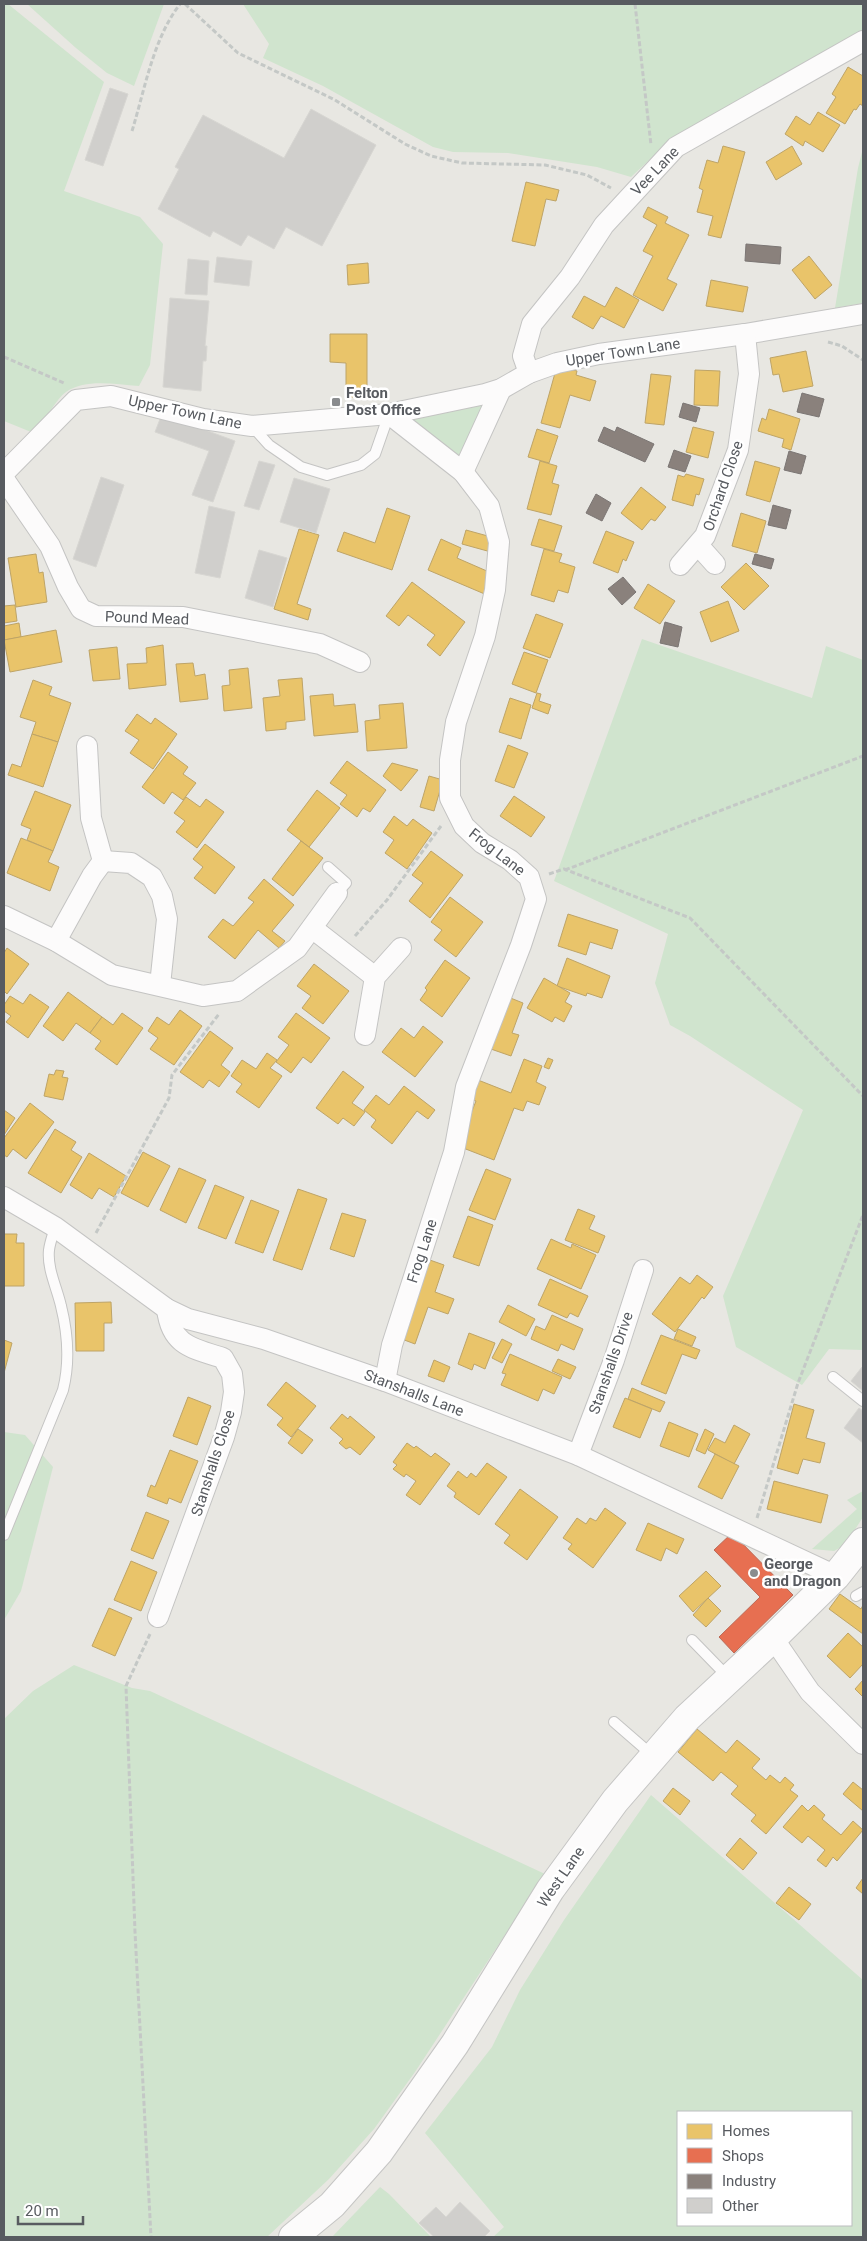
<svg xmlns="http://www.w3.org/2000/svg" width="867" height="2241" viewBox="0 0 867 2241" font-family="Roboto,sans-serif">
<rect width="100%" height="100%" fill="#e8e7e2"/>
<!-- green -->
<g fill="#d0e4ce" fill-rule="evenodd">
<path d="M 4,4 L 8,4 L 104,82 L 64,191 L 140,217 L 163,244 L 150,365 L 139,386 C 115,385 87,378 66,392 C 56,399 43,423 36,434 L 4,421 Z"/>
<polygon points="27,4 164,4 134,86 107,73 76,48"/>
<polygon points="243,4 863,4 863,32 671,140 631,177 597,167 508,153 453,152 433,147 323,86 263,58 269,44"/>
<polygon points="863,148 863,303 835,308 858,168"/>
<polygon points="481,402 484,405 456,461 409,416"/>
<polygon points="642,639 812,698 826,646 863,660 863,1350 829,1349 802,1385 736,1347 723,1296 803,1110 690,1036 670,1025 655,983 668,934 554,881"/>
<polygon points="4,1432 25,1435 53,1467 21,1591 4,1620"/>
<polygon points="863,1491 863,1517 845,1545 834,1551 812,1549 857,1509 847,1500"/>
<polygon points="74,1665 132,1688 150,1691 545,1874 415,2072 374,2129 329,2179 267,2237 4,2237 4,1719 33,1691"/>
<path d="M 651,1795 L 863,1980 L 863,2237 L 493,2237 L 504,2227 L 425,2133 L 492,2047 L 520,1990 L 564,1920 ZM 851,2112 L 851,2225 L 678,2225 L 678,2112 Z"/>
<polygon points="380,2187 389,2194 431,2237 332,2237"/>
</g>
<!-- homes -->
<g fill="#e9c46a" stroke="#bea467">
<polygon points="848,67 863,76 863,106 860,104 856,110 854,109 845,124 826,113 836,97 832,94"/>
<polygon points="818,112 840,125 823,152 805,141 803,146 785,134 796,116 810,125"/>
<polygon points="723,146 745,152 721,238 708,235 713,216 697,212 703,190 699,188 707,160 718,163"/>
<polygon points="792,146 802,164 776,180 766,162"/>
<polygon points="526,182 559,190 556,201 546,199 535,246 512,241"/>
<polygon points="648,207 668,217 665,223 689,235 667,279 677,284 663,311 633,295 653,256 643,251 657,225 643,217"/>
<polygon points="809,256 832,285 815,299 792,270"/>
<polygon points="368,263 369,283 348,285 347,265"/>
<polygon points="711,280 748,287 743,312 706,306"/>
<polygon points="616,287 639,300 624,328 601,316 593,329 572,317 584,296 605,307"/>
<polygon points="330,334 367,334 367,397 346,397 346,363 330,362"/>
<polygon points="806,351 813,386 783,392 779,374 773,375 770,358"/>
<polygon points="557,366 577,371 576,375 596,381 590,401 570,395 560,428 541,423"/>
<polygon points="695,370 720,371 718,406 694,405"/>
<polygon points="651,374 671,376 664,425 645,423"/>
<polygon points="769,409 800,419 791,450 782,447 784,439 758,431 762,418 766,420"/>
<polygon points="693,427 714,432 708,458 686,452"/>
<polygon points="537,429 558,436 549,463 528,457"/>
<polygon points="540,461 557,466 552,483 559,485 551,515 527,509"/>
<polygon points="755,461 780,468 770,502 746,495"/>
<polygon points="686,474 704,479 699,495 696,494 693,506 672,500 678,475 684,477"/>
<polygon points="641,487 666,507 655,521 651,519 642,530 621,513"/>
<polygon points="387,508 410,516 392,570 337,551 344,532 375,543"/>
<polygon points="741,513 766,521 757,553 732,546"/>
<polygon points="539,519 562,526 554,551 531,545"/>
<polygon points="299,529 319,535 297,604 311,609 308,620 274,609"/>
<polygon points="466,530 495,538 491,552 462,544"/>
<polygon points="606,531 634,542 626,561 623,559 618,573 593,563"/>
<polygon points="441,539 461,548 457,558 496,575 487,595 428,570"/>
<polygon points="544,549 562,554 559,562 575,567 568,593 558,590 554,602 531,595"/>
<polygon points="36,554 39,573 43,572 47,602 16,607 8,558"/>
<polygon points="746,563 769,586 744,610 721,587"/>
<polygon points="412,582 465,622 440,656 427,645 435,635 408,615 399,626 386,616"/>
<polygon points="648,584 675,601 660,624 634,608"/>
<polygon points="728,601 739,631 711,642 700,612"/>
<polygon points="15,605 17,621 4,623 4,606"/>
<polygon points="536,614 563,624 550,658 523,648"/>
<polygon points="19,623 21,637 4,640 4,626"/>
<polygon points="56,630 62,662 10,672 4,640"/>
<polygon points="163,645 166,685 129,689 127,664 147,663 146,648"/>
<polygon points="117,647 120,679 93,681 89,650"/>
<polygon points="524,652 548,660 536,693 512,684"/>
<polygon points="193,663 195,676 205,674 208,699 180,702 176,664"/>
<polygon points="248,668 252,708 224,711 222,686 230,685 229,670"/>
<polygon points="302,678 305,720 286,722 286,729 266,731 263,698 280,696 278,680"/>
<polygon points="33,680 52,687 49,695 71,703 58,742 32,734 36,722 20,717"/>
<polygon points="537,693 541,694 539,701 551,705 548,714 532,708"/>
<polygon points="333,694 334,706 355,704 358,732 314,736 310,696"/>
<polygon points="510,698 531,705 521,739 499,732"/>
<polygon points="403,703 407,748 367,751 365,721 380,719 379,705"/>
<polygon points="137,714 151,724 155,718 177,734 153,769 130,753 139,740 125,731"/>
<polygon points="32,734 58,742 43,787 8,775 12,764 21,767"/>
<polygon points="508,745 528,753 514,788 495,781"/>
<polygon points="168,752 188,767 183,774 196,783 183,800 172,792 164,804 142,787"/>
<polygon points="347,761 386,790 370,812 363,808 357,817 340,804 347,795 330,783"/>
<polygon points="392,763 418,770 401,791 383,776"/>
<polygon points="429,776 443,780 434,811 420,807"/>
<polygon points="317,790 340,808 309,847 287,830"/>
<polygon points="35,791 71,805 53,851 27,840 31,829 21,825"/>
<polygon points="514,796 545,817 531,837 500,816"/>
<polygon points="186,797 200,807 206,799 224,812 197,848 176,832 185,821 174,813"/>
<polygon points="394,816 407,826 413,819 432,833 407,869 385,853 394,840 383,832"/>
<polygon points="21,838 53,851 48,862 59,867 50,891 7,873"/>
<polygon points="301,841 323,858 293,896 272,879"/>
<polygon points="205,844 235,867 215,894 194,878 203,867 193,859"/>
<polygon points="431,851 463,875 430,918 409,901 423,883 412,875"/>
<polygon points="264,879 294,905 272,931 285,941 279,948 258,930 235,959 208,937 223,919 233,926 254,902 248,898"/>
<polygon points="450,897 483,922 456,957 434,940 442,930 431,922"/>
<polygon points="568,914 618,930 612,949 590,942 586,955 558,946"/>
<polygon points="7,948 29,964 7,994 4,991 4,953"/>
<polygon points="567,958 610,976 602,998 587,993 586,996 557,986"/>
<polygon points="445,960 470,978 442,1017 420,1000 427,990 425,988"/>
<polygon points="314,964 349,991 323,1024 302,1008 311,996 297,986"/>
<polygon points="544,978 570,993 565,1002 572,1006 564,1022 555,1017 552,1022 527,1008"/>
<polygon points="68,992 102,1017 90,1033 76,1023 63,1041 43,1026"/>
<polygon points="30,994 49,1007 28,1038 6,1022 11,1016 4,1011 4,1005 10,996 23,1004"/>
<polygon points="508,997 523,1003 512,1033 519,1035 511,1056 488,1048"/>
<polygon points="180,1010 202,1026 174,1065 150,1049 158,1038 148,1031 157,1017 169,1025"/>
<polygon points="122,1013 143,1028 117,1065 95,1049 101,1041 90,1033 102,1017 113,1025"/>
<polygon points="296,1013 330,1038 311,1063 303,1057 291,1073 276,1062 289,1045 278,1037"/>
<polygon points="423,1026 443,1042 415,1077 382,1052 401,1028 414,1038"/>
<polygon points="210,1031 233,1048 221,1065 230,1072 219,1087 209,1080 203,1088 180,1072"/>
<polygon points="267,1053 277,1060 270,1068 282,1076 259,1108 236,1092 242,1084 231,1076 242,1060 256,1069"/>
<polygon points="548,1058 553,1060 549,1069 544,1067"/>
<polygon points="524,1059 542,1066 536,1082 546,1087 539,1105 527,1101 523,1111 514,1108 494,1160 458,1146 476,1101 471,1099 478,1080 511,1093"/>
<polygon points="56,1070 64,1071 62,1077 68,1078 63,1100 44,1096 49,1074 54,1075"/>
<polygon points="343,1071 364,1087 352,1103 365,1112 354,1126 343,1118 338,1124 316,1108"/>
<polygon points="404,1086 435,1110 428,1119 417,1111 392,1144 371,1127 376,1120 364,1110 376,1095 389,1105"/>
<polygon points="30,1103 54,1122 26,1159 13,1149 7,1157 4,1155 4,1138"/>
<polygon points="4,1110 15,1118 4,1135"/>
<polygon points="55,1129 76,1142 71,1150 82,1157 61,1193 28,1173"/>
<polygon points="143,1152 170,1166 148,1207 121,1193"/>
<polygon points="89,1153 126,1176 114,1197 99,1188 92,1199 70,1185"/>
<polygon points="179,1168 206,1180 186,1223 160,1210"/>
<polygon points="486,1169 511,1179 495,1220 469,1210"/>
<polygon points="215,1185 244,1197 226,1239 198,1228"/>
<polygon points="298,1189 327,1199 302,1270 273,1260"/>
<polygon points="251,1200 279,1211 263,1253 235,1243"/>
<polygon points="578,1209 595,1216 589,1229 605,1236 598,1253 565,1240"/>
<polygon points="342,1213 366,1220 354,1257 330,1249"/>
<polygon points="468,1216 493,1225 479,1266 453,1257"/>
<polygon points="4,1234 17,1234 16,1243 24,1243 24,1286 4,1286"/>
<polygon points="551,1239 571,1248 572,1244 596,1255 581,1289 537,1269"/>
<polygon points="427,1259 444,1265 435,1292 454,1299 448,1314 428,1307 415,1344 399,1338"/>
<polygon points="697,1275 713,1287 704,1299 702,1297 675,1332 652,1314 680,1277 690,1284"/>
<polygon points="550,1279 588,1296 578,1317 570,1313 567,1318 538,1305"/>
<polygon points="111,1302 112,1323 104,1323 104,1351 76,1351 75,1303"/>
<polygon points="508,1305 535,1319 526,1336 499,1322"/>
<polygon points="552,1315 583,1329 574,1350 561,1344 558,1351 531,1339 536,1326 545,1330"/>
<polygon points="678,1329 696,1337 692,1346 674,1339"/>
<polygon points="469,1333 495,1343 485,1369 474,1364 472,1370 458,1364"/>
<polygon points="661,1335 700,1350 696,1359 682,1354 666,1394 641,1384"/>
<polygon points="502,1339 512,1344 502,1363 492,1358"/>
<polygon points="4,1340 12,1343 4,1373"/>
<polygon points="510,1354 562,1377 554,1394 543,1389 538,1401 501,1385 506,1374 502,1373"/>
<polygon points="558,1359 576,1367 570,1379 552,1371"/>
<polygon points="434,1360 450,1367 444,1382 428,1376"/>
<polygon points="286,1382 316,1406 291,1437 277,1425 283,1418 267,1405"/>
<polygon points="632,1388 665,1402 660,1412 628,1399"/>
<polygon points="188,1397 211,1406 197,1445 173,1436"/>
<polygon points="625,1398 652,1409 640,1438 613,1427"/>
<polygon points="794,1404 814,1410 806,1438 825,1443 820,1463 803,1459 798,1474 777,1468"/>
<polygon points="342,1414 348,1419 350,1416 375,1437 360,1455 350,1447 346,1449 339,1443 343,1439 330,1428"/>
<polygon points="669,1422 698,1434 689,1457 660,1446"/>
<polygon points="734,1425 750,1434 734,1464 708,1450 715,1438 725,1443"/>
<polygon points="298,1429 313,1440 302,1454 288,1443"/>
<polygon points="705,1429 714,1434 705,1454 696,1450"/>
<polygon points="407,1443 414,1448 416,1446 431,1457 435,1453 450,1464 420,1505 406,1495 416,1481 406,1474 404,1477 393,1469 397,1465 393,1462"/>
<polygon points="170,1450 198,1461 181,1503 169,1498 167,1504 147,1496 151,1485 155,1487"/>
<polygon points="715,1454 739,1466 722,1499 698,1487"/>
<polygon points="487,1463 507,1477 479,1515 454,1497 456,1493 447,1486 458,1471 467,1478 471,1473 476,1477"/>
<polygon points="774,1481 828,1495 821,1523 767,1509"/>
<polygon points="520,1489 558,1517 527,1560 504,1543 510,1535 495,1524"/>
<polygon points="605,1508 626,1523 593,1568 568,1549 572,1544 563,1538 577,1518 586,1524 590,1518 596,1521"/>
<polygon points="146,1512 169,1521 153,1559 131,1550"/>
<polygon points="648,1523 684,1539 677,1554 666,1548 661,1561 636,1550"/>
<polygon points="131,1561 157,1572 141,1611 114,1600"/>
<polygon points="706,1571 721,1586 693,1612 679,1596"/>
<polygon points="840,1594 861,1609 863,1605 863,1634 829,1609"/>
<polygon points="708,1598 721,1611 706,1627 693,1615"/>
<polygon points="109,1608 132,1618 115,1656 92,1646"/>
<polygon points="848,1633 863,1647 863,1664 850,1678 827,1656"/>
<polygon points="863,1680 863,1697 855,1689"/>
<polygon points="697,1729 726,1753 737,1740 760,1759 752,1768 766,1780 770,1775 780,1783 785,1777 794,1785 790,1790 798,1796 766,1834 751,1821 756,1815 731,1794 738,1786 721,1772 713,1781 678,1752"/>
<polygon points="853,1782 863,1790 863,1811 843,1794"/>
<polygon points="673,1788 690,1801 680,1815 663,1801"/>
<polygon points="802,1805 808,1811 814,1805 825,1815 822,1819 841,1835 853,1821 863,1830 837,1861 833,1857 826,1867 817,1860 825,1850 808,1836 802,1843 783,1827"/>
<polygon points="740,1838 757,1853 743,1870 726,1855"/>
<polygon points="863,1878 863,1894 856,1888"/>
<polygon points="789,1887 811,1904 799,1920 776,1903"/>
</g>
<!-- shops -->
<polygon fill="#e76f51" stroke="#bc6956" points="732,1533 793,1595 734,1653 719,1637 760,1597 714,1550"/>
<!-- industry -->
<g fill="#8a817c" stroke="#7b7674">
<polygon points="746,244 781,247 780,264 745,261"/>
<polygon points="802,393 824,399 819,417 797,412"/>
<polygon points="683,403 700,408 696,422 679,417"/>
<polygon points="604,427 615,432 617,427 654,444 645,462 598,441"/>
<polygon points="674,450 691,456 685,472 668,467"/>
<polygon points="789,451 806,456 801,474 784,470"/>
<polygon points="596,494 611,503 602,521 586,513"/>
<polygon points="773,505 791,510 786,529 768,525"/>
<polygon points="755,554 774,559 771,569 752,564"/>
<polygon points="623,577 636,592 622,605 608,589"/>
<polygon points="665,622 682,627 678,647 660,643"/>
</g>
<!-- building -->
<g fill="#d0cfcc" stroke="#d7d6d2">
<polygon points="110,88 128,94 103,166 85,160"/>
<polygon points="311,109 376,145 322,246 286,227 274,249 248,235 241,246 213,231 210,237 158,209 179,169 175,167 203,115 284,158"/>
<polygon points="217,257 252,261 249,286 214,282"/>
<polygon points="188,259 209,261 207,295 185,294"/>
<polygon points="170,298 209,301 205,346 207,346 206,361 203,361 201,391 163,387"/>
<polygon points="162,414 235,441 213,502 192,495 209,451 155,432"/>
<polygon points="259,461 275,465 259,510 244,506"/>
<polygon points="101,477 124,485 96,567 73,559"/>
<polygon points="294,478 330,489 316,533 280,522"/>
<polygon points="209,506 235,512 220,578 195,573"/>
<polygon points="259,550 287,558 273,607 245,598"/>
<polygon points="862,1367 863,1368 863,1391 851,1381"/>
<polygon points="859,1408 863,1411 863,1443 844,1428"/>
<polygon points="460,2202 490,2231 484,2237 434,2237 419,2223 436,2207 446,2217"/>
</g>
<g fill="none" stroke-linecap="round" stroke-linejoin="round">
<!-- lane casing -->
<g stroke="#c4c4c3" stroke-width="12">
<g id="lane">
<polyline points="252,426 269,445 301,467 327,475 361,465 375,454 389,414"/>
<polyline points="328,867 346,883 337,893"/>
<polyline points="833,1377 863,1401"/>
<path d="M 4,1535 L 63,1390 C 70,1362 68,1334 61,1306 C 57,1288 47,1269 49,1250 C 50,1242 53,1235 55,1227"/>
<polyline points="856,1596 863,1592"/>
<polyline points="692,1640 728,1677"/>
<polyline points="614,1722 652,1755"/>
</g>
</g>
<!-- street casing -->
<g stroke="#c4c4c3" stroke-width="22">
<g id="street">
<polyline points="529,373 523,356 532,324 570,277 604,225 676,147 863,41"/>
<polyline points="463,472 501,389"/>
<polyline points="4,473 76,400 111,396 203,419 252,426 389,414 485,394 501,389 529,373 557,363 599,354 745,334 863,314"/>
<polyline points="4,479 50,546 68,587 81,609 96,616 183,617 320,644 360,662"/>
<polyline points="698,545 715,564"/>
<polyline points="680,565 705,536 738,450 749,374 745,334"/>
<polyline points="103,861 131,863 152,877 162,896 167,919 160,985"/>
<polyline points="4,916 56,941 112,975 203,996 237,991 297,948 337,893"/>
<polyline points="312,928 375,977"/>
<polyline points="56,941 92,876 103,861 91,818 87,746"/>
<polyline points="365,1035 375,977 401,948"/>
<polyline points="4,1197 55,1227 167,1309 188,1319 264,1339 385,1381 578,1455 836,1576"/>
<polyline points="385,1381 392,1345 454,1152 466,1087 521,945 536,899 529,877 510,860 482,843 464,826 450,798 450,760 456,722 485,636 495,590 499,542 489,506 463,472 389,414"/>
<polyline points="578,1455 614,1360 643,1270"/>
<path d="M 158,1617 L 224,1437 L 231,1412 L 234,1392 L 232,1374 L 223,1358 C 191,1348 171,1345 167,1309"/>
<polyline points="773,1638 810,1692 863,1744"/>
</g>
</g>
<!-- secondary casing -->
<g stroke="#c5c5c4" stroke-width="30">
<polyline id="secondary" points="293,2237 332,2205 379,2152 455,2044 550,1890 615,1801 687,1718 773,1638 836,1576 863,1542"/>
</g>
<!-- path -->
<g stroke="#c4c8c6" stroke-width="3" stroke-dasharray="5 2.5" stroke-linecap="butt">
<polyline points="185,4 238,53 335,100 405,144 431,156 462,163 545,165 587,175 611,188"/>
<polyline points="635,4 651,145"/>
<path d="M 132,131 C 145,89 153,39 180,4"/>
<polyline points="828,342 842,346 863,360"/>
<polyline points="4,357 64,383"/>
<polyline points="565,870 863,756"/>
<polyline points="549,874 564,869 690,918 863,1096"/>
<polyline points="355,936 387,900 441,826"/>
<polyline points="96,1233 169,1098 172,1075 219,1014"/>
<polyline points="757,1518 798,1383 863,1215"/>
<polyline points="150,1634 126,1686 135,1932 151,2237"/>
</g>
<!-- lane -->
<use href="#lane" stroke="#fcfbfb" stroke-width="10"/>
<!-- street -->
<use href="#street" stroke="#fcfbfb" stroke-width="20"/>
<!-- secondary -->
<use href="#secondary" stroke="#fcfbfb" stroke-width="28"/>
</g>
<!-- markers -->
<g fill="#8a8c8e" stroke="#fff" stroke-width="2">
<rect x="331" y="397" width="10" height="10" rx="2.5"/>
<circle cx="754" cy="1573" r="5"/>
</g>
<g text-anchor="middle" stroke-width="5" stroke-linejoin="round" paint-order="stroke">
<!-- street labels -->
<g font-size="15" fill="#585b60" stroke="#fff">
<text transform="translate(655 171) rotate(-46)" y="5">Vee Lane</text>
<text transform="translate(623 352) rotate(-9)" y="5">Upper Town Lane</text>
<text transform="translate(185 412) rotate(12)" y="5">Upper Town Lane</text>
<text transform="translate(723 486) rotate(-71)" y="5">Orchard Close</text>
<text transform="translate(147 618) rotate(2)" y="5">Pound Mead</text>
<text transform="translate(497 852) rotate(38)" y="5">Frog Lane</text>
<text transform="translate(422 1251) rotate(-72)" y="5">Frog Lane</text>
<text transform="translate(611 1363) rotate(-71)" y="5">Stanshalls Drive</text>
<text transform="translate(414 1393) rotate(21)" y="5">Stanshalls Lane</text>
<text transform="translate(213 1463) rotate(-72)" y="5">Stanshalls Close</text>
<text transform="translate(561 1877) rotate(-55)" y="5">West Lane</text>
</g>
<!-- poi labels -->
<g font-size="15" font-weight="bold" fill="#585b60" stroke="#fff" text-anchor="start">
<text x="346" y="398">Felton<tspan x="346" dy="17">Post Office</tspan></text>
<text x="764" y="1569">George<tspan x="764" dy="17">and Dragon</tspan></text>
</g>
</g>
<!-- border -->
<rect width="867" height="2241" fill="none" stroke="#585b60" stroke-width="10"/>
<!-- legend -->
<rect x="677" y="2111" width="175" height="115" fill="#ffffff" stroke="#bcbdbf"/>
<rect x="687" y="2124" width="25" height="15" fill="#e9c46a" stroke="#bcbdbf"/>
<text x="722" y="2136" font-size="15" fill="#585b60">Homes</text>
<rect x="687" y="2148" width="25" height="15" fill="#e76f51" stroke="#bcbdbf"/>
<text x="722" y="2161" font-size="15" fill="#585b60">Shops</text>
<rect x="687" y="2174" width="25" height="15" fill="#8a817c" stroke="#bcbdbf"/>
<text x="722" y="2186" font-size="15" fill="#585b60">Industry</text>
<rect x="687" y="2198" width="25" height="15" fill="#d0cfcc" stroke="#bcbdbf"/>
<text x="722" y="2211" font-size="15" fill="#585b60">Other</text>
<!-- scale -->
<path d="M18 2216v8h65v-8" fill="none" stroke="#585b60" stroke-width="2.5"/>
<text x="25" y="2216" font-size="15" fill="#585b60" stroke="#ffffff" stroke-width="4" paint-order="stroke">20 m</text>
</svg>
